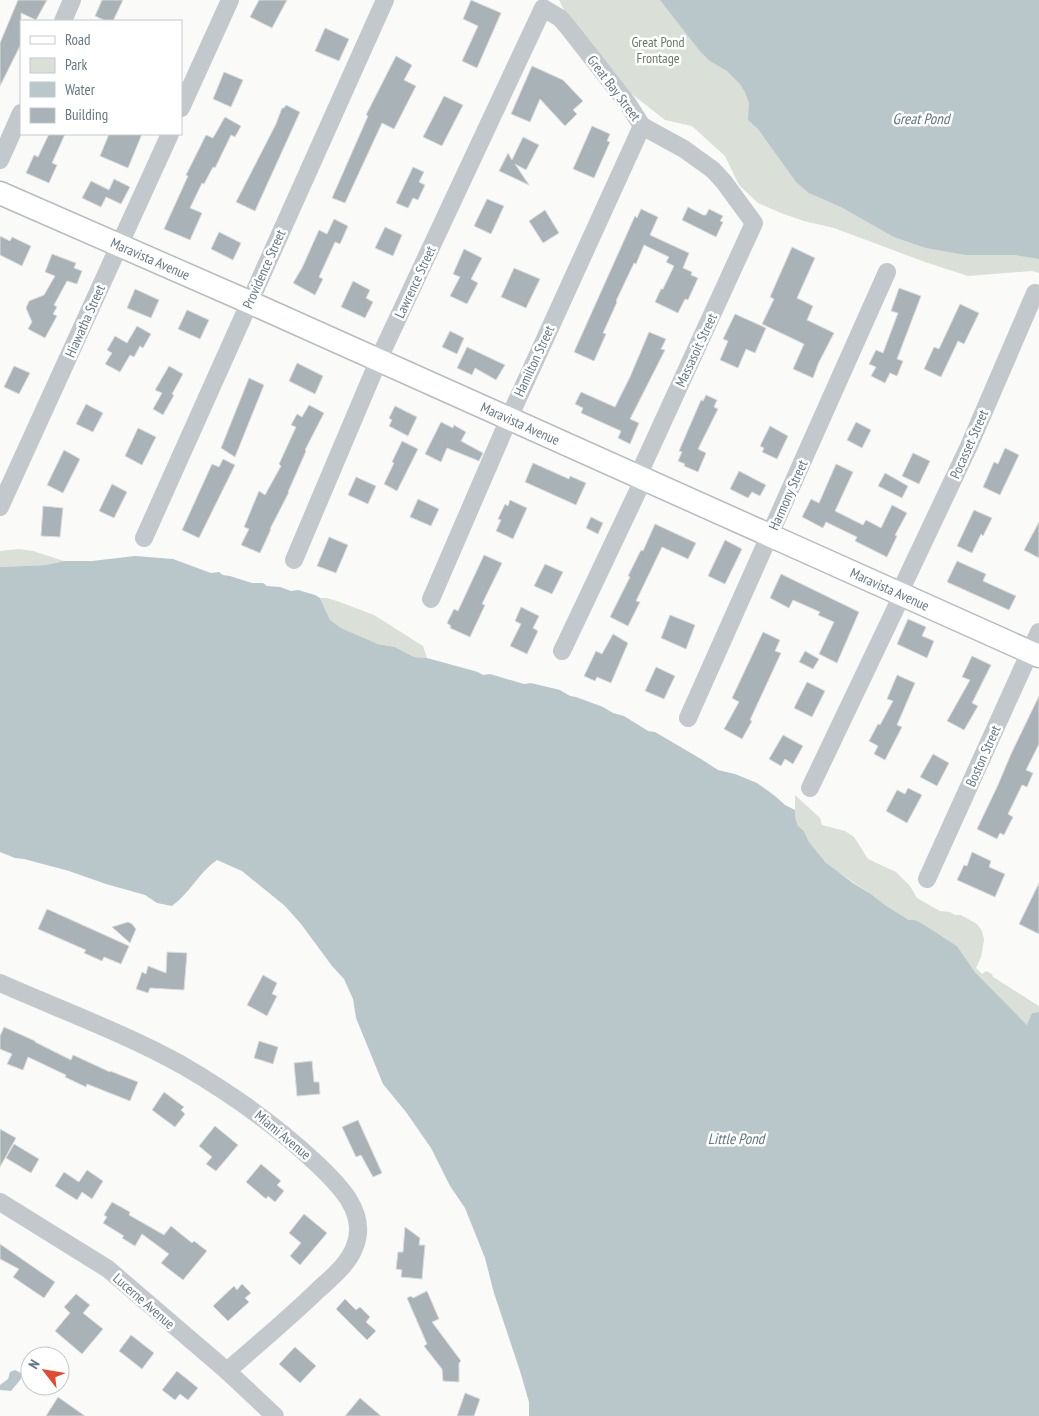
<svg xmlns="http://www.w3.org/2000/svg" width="1039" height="1416" viewBox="0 0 1039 1416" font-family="'PT Sans Narrow',sans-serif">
<rect width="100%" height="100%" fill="#fafaf8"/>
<!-- green -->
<g fill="#dadfd7">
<polygon points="559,0 682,0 1039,242 1039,273 1032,271 968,276 925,262 834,228 804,221 781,213 758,203 739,185 725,156 692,126 665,120 628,91 566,14"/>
<polygon points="19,549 33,551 64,561 46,565 0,567 0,551"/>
<polygon points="320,598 327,598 337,601 374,615 423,646 427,658 414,657 395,647 378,644 341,628 330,620"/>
<polygon points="795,795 820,818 822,825 845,831 854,837 868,859 896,872 910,886 917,898 940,911 950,912 955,915 961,915 977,924 982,931 984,940 981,957 976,968 982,974 986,971 992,974 993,977 1039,1006 1039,1012 1032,1013 1028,1026 975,972 957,946 923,924 915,920 909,920 885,905 871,894 835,870 820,858 809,842 804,831 798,826 795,817"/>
</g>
<!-- water -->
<g fill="#b9c7ca">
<polygon points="660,0 1039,0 1039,259 1015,255 966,255 926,248 894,237 841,207 809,193 796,182 758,129 748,120 749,103 745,92 740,84 727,71 710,61 699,50"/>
<path d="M 135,556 L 173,559 L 211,573 L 219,572 L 223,575 L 230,576 L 252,583 L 263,583 L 267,586 L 280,587 L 291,591 L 298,590 L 315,595 L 320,598 L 330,620 L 341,628 L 378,644 L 395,647 L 414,657 L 427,658 L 478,672 L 483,675 L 490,674 L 524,684 L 531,683 L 560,690 L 570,696 L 576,697 L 603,707 L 613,713 L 624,716 L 648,731 L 655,732 L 701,759 L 718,770 L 735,774 L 757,783 L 775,796 L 785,805 L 795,810 L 795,817 L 798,826 L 804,831 L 809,842 L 825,862 L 853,883 L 871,894 L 885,905 L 909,920 L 915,920 L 923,924 L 957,946 L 975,972 L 1027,1025 L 1032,1013 L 1039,1012 L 1039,1416 L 529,1416 L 529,1402 L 520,1371 L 494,1293 L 485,1258 L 465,1208 L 450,1186 L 431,1148 L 406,1112 L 383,1084 L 356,1018 L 353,999 L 344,979 L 332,966 L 301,924 L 285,906 L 242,871 L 217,860 C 199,872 190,893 172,906 L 157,903 L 145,895 L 106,884 L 69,871 L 24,859 L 15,858 L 0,852 L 0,567 L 46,565 L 64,561 L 92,561 Z"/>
<polygon points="15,1370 21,1373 21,1379 11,1391 0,1390 0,1385 8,1379 10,1372"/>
</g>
<!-- building -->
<g fill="#a8b2b7" stroke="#dcdcda">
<polygon points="18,0 47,0 36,20 21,13 21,44 0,86 0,43"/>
<polygon points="102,0 123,0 113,21 106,21 95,16"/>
<polygon points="259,0 287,0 272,28 250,17"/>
<polygon points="471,0 501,13 477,68 462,61 478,26 463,19"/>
<polygon points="325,28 349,39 339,61 315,51"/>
<polygon points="396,56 412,65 404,80 416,86 394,129 382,123 345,203 332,198 368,116 366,115"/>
<polygon points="532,66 563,80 583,101 573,110 577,114 565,126 540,99 530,122 511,114"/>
<polygon points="224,72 243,80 231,107 213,99"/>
<polygon points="444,96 463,105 442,146 423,137"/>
<polygon points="286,105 300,112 255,211 236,202 276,124 282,108 284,108"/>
<polygon points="225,117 241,126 235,137 231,135 215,168 213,167 204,184 202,183 190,208 202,213 190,240 164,229 188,176 186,175 206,135 213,138"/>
<polygon points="592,126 610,134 607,141 610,142 594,178 573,169"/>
<polygon points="49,134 65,134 52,163 57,165 49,183 26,173 34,155 38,157"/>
<polygon points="109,134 142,134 128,168 100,156"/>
<polygon points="523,137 539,145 526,170 515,164 529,185 499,171 508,153 512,160"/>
<polygon points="413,167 424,172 419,182 425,185 418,200 413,198 408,208 396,203"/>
<polygon points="114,179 130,187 121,204 106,197 101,207 82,198 91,181 109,190"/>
<polygon points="487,199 504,206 491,234 474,226"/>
<polygon points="688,207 703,215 706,215 709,209 723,216 720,221 723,222 716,237 682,220"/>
<polygon points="641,209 658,217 650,235 689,253 683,268 692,272 691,275 698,278 688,300 685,299 678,313 655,302 661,289 663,289 674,266 666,262 669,257 644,245 636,264 634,263 616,301 617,302 603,333 606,334 594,361 574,352 635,216 637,218"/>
<polygon points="545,210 559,233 543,243 529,221"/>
<polygon points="334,219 348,226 340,244 335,242 319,277 323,279 315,295 293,283 302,268 319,230 327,234"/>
<polygon points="385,227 402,235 393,256 375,248"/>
<polygon points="219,232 241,243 233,260 211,249"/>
<polygon points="0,236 10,241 12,237 31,246 22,266 0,255"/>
<polygon points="792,247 815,258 797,298 813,306 807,320 834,333 818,364 813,378 793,369 804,344 762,324 774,299 770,297"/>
<polygon points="464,249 482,258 471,279 478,283 467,304 450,296 460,277 453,274"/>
<polygon points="52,254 76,263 74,268 82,271 77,284 67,281 54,305 57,307 53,314 57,316 45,338 28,329 32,322 26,308 29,301 44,295 55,276 45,272"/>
<polygon points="514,268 540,279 526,308 501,297"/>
<polygon points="353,281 370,290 366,298 373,302 365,318 341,307"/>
<polygon points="899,288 921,296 897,359 903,361 897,376 890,373 885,383 871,376 876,367 869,364 876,350 883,353 898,313 891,311"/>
<polygon points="135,289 159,300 151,318 127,308"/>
<polygon points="960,304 979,313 964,344 958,341 941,377 924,369 934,347 939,349"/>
<polygon points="187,310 209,320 200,339 178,329"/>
<polygon points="735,314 766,328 755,353 746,349 738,368 720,360 728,341 723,339"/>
<polygon points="137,326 151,334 143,348 140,346 134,357 130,355 120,372 105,364 112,353 107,350 115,336 127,343"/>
<polygon points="450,331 464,338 457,354 442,347"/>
<polygon points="649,332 666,339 661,349 665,350 630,419 639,423 630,444 618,438 621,431 581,413 583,408 575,404 581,392 615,407 630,377"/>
<polygon points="467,347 505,365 496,380 475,368 472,375 457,368"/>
<polygon points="297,363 323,376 315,394 289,381"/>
<polygon points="14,366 30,373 19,394 4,387"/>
<polygon points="169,366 183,374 172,394 174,395 163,415 153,409 162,393 155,390"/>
<polygon points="249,378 264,385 235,457 221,448"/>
<polygon points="706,395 717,400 714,407 718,409 698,449 706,453 698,472 684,466 685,464 678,461 682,452 679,451 701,400 703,401"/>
<polygon points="86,404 103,413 93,432 76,424"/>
<polygon points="309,405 324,413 305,450 306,451 288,492 289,492 270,529 271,529 260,553 241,545 249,529 244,527 259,491 265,495 281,466 279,464 296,427 291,425 297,414 302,417"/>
<polygon points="395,406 417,417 408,436 389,426 392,420 389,418"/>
<polygon points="441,422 453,428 454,425 466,432 461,441 483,453 479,461 447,448 441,462 425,454"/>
<polygon points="856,422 871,430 862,448 847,440"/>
<polygon points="770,426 788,436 777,459 762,452 764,448 760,446"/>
<polygon points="138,428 156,437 142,465 125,456"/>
<polygon points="402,441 418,449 397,491 384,484 394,463 392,462"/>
<polygon points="1005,448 1019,455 1000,495 983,487 994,462 998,464"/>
<polygon points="64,450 80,459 63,493 47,485"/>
<polygon points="913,453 930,461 919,484 902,476"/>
<polygon points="223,459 235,465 199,538 182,530 212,464 219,467"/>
<polygon points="533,463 569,479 570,476 586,483 576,505 525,482"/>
<polygon points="836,464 853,472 835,511 863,525 866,520 881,528 892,505 907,513 895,535 897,536 887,557 855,541 857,537 826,522 823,528 802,517 811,499 819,503"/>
<polygon points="739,471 766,485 760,496 752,492 748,498 730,489"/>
<polygon points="885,473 908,486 902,498 878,486"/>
<polygon points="356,477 376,486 368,504 348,495"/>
<polygon points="112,484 127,492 114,518 99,511"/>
<polygon points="418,499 439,509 431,526 410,517"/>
<polygon points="510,500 527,508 513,539 496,531 501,520 498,519 505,504 508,506"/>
<polygon points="43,506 63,508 60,537 41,536"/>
<polygon points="974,510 992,518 983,536 981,534 972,553 957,546"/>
<polygon points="591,517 603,523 598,534 586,528"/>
<polygon points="1039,522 1039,558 1024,550"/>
<polygon points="655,524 696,543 688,559 662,547 636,601 640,602 628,626 610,617 630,577 628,576 641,550 643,551"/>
<polygon points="329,537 348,545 336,573 317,566"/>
<polygon points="725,540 742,549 725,584 708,576"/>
<polygon points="484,555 502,563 482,604 485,605 470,637 450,628 451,626 447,623 454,609 458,611"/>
<polygon points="957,561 986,574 983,581 1016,596 1009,610 947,582"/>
<polygon points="545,564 563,572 552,594 534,586"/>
<polygon points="781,574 859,612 837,663 819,654 834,622 818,615 820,612 793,600 789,608 770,598"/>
<polygon points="521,607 539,616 533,628 538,631 527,654 510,646 521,624 515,621"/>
<polygon points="670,615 695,625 686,649 661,638"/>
<polygon points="908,619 926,627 922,636 934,641 927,658 897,644"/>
<polygon points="763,632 780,640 775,651 781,653 750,720 752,721 742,739 724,729 739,702 732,698"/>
<polygon points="613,634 628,643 611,683 597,677 595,681 584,676 596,651 602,654"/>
<polygon points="805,651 819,659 813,669 799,662"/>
<polygon points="972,656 991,665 972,703 978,706 964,730 947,721 970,680 962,677"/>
<polygon points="656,667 675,676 664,699 645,691"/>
<polygon points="897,675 915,683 897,725 902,727 885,760 874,754 878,746 869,741 878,724 880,725 893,701 887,699"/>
<polygon points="807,682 825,691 812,717 794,708"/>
<polygon points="1039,696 1039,744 1026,770 1033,773 1027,787 1022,785 1008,814 1013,817 1004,835 1000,833 997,839 977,829 998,785 1011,754"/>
<polygon points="783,735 803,746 793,764 785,759 781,766 769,759"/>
<polygon points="933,754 949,763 937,786 920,777"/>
<polygon points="908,788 922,795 907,823 886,811 897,790 905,794"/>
<polygon points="972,852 991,861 989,867 1005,874 995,897 957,880 964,865 967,866"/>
<polygon points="1039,883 1039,934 1019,924"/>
<polygon points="47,909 129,946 121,964 104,957 102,961 84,953 86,950 38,929"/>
<polygon points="128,922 132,924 136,929 130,943 112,927"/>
<polygon points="167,952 187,953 184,990 150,988 148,993 136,989 142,972 146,974 148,966 166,973"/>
<polygon points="263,975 277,983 272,994 277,996 267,1016 247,1005"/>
<polygon points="4,1027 35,1041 35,1042 71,1060 73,1055 110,1072 110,1071 138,1082 130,1101 87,1084 86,1087 65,1077 66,1075 28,1057 23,1070 7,1064 12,1054 0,1049 0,1036"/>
<polygon points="259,1041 278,1047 273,1064 254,1058"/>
<polygon points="312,1061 314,1082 319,1082 320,1094 297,1096 294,1063"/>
<polygon points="164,1092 184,1107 181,1110 185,1114 175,1127 152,1110"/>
<polygon points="358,1120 382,1173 373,1177 361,1155 356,1157 342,1127"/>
<polygon points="215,1126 238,1145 216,1171 206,1164 212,1157 199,1146"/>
<polygon points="0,1129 16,1138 0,1167"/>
<polygon points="14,1144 39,1159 31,1173 6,1158"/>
<polygon points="261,1164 281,1181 277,1185 284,1191 275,1202 268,1196 266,1199 246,1182"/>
<polygon points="87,1170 103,1181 92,1199 82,1192 77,1200 55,1186 64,1172 79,1182"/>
<polygon points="112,1202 130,1212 129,1215 164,1235 171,1226 192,1243 194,1241 207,1251 183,1280 161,1263 169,1254 142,1234 135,1246 122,1238 124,1236 103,1223 107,1217 104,1215"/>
<polygon points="304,1214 327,1233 300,1265 290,1256 301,1243 289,1233"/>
<polygon points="405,1227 420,1238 419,1245 425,1245 422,1279 401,1277 402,1270 396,1269 398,1252 403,1252"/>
<polygon points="0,1244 55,1282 44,1298 13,1277 19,1269 0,1259"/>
<polygon points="242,1284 251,1293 245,1298 249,1302 228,1321 213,1306 234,1286 237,1290"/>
<polygon points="427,1291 439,1319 432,1322 461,1361 459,1363 459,1382 443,1381 442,1369 424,1346 427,1344 407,1298 411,1296 413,1298"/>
<polygon points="76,1294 90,1305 83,1313 103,1329 82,1354 55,1331 70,1313 64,1307"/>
<polygon points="345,1299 356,1310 360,1307 370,1317 366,1322 376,1331 367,1340 336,1309"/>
<polygon points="131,1335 154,1353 142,1369 119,1351"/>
<polygon points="295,1347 316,1366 300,1383 279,1364"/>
<polygon points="177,1371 198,1388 188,1400 180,1394 175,1400 162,1390"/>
<polygon points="465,1393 480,1399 474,1416 457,1416"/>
<polygon points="58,1397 85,1416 46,1416"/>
<polygon points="360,1398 381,1416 345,1416"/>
</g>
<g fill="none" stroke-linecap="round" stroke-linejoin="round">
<!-- major casing -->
<g stroke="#b5bbbe" stroke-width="25">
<g id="major">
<path id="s1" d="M 0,193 L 249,302 L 1039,656"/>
</g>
</g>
<!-- minor -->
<g stroke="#c3c8cc" stroke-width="18">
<polyline points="63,21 72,0"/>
<polyline points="181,108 230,0"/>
<polyline points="0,160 21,113"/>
<polyline points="0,507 170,134"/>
<polyline points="144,538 385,0"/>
<polyline points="294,560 382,352 543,8 560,18 567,26 628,104 642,126 684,149 713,170 724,182 754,223 638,476"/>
<polyline points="899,594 969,446 1035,293 1039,294"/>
<polyline points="431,599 514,407 642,126"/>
<polyline points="562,651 644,478"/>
<polyline points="688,718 887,272"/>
<polyline points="810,788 902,595"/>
<polyline points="927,879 1039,632"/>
<path d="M 0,983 C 61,1010 124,1033 182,1065 C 230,1093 276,1125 316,1163 C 338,1184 368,1212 355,1246 C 348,1265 331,1278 317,1291 C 288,1319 257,1345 227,1371"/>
<polyline points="0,1202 108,1269 227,1371 275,1416"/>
</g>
<!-- major -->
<use href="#major" stroke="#fff" stroke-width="22"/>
</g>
<g text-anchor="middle" stroke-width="5" stroke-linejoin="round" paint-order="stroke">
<!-- park labels -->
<g font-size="14" fill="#6a7a64" stroke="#fff">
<text x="658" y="47">Great Pond<tspan x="658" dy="16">Frontage</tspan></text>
</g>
<!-- street labels -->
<g font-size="14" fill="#657883" stroke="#fff">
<text transform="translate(614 88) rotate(53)" y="5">Great Bay Street</text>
<text dy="5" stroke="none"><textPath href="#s1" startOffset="164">Maravista Avenue</textPath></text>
<text transform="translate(264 269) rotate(-66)" y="5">Providence Street</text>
<text transform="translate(415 282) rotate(-65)" y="5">Lawrence Street</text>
<text transform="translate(85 321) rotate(-66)" y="5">Hiawatha Street</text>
<text transform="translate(696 350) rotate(-65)" y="5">Massasoit Street</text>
<text transform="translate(534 361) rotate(-65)" y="5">Hamilton Street</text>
<text dy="5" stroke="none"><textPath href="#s1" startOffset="569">Maravista Avenue</textPath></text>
<text transform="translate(969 444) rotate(-66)" y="5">Pocasset Street</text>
<text transform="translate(788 495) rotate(-66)" y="5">Harmony Street</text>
<text dy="5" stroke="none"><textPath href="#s1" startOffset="974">Maravista Avenue</textPath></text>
<text transform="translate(983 756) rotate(-66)" y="5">Boston Street</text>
<text transform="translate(283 1135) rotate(40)" y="5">Miami Avenue</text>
<text transform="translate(144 1301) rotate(41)" y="5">Lucerne Avenue</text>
</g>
<!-- water labels -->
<g font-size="15" font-style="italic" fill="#60777c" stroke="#fff">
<text x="921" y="124">Great Pond</text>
<text x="736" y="1144">Little Pond</text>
</g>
</g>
<!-- legend -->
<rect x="20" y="20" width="162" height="115" fill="#ffffff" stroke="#c1c9cd"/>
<rect x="30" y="36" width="25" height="8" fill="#ffffff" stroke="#c1c9cd"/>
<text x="65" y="45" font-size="15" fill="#657883">Road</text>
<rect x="30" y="58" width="25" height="15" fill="#dadfd7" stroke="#c1c9cd"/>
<text x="65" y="70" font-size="15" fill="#657883">Park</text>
<rect x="30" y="82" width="25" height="15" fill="#b9c7ca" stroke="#c1c9cd"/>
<text x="65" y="95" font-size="15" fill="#657883">Water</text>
<rect x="30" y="108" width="25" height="15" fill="#a8b2b7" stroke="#c1c9cd"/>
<text x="65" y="120" font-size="15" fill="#657883">Building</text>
<!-- north arrow -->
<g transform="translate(45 1371) rotate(301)"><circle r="24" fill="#ffffff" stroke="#c1c9cd"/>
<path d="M0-4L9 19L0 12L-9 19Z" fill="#e3492f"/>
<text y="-8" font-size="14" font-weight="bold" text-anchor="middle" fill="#657883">N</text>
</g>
</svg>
